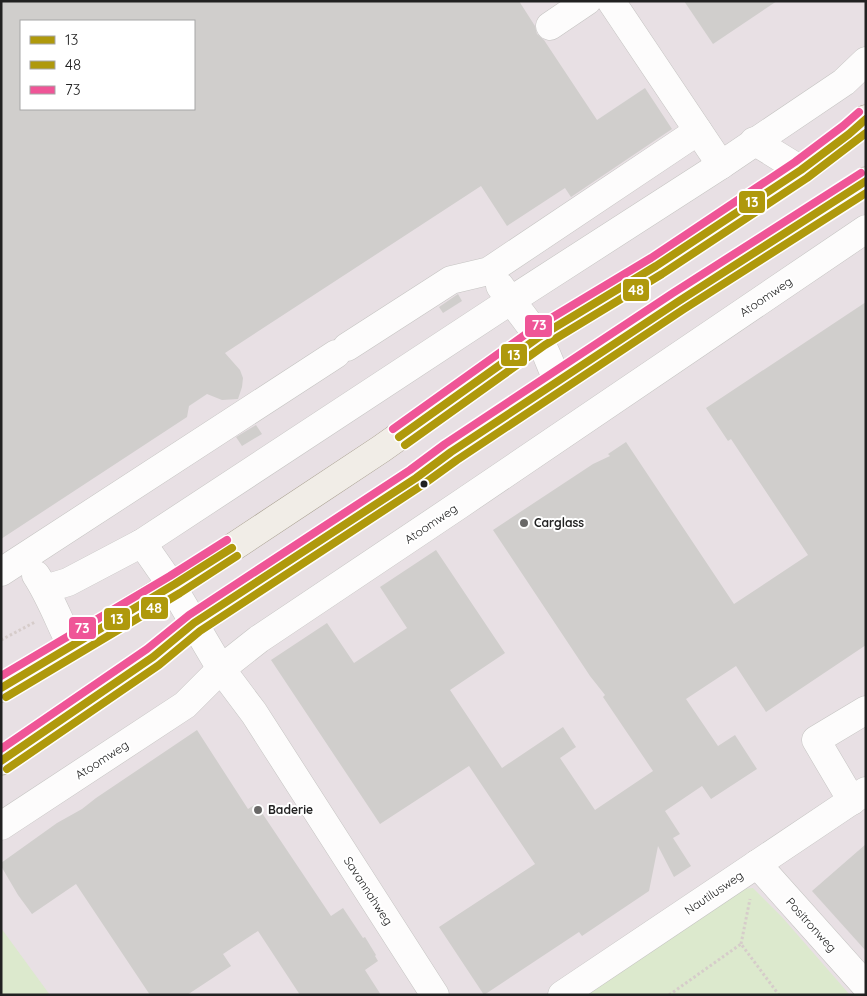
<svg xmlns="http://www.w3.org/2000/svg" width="867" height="996" viewBox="0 0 867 996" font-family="Quicksand,sans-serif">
<rect width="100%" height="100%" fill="#efedea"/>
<!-- industrial -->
<path fill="#e8e0e4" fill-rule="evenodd" d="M 1,1 L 866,1 L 866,995 L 1,995 ZM 21,21 L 194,21 L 194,109 L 21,109 Z"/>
<!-- grass -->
<g fill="#dce9cd">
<polygon points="753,888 782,917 850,995 582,995 741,889"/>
<polygon points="1,928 50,995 1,995"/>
</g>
<!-- building -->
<g fill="#d0cecc" fill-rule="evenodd">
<path d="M 1,1 L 519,1 L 535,26 L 537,34 L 544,40 L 597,120 L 645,88 L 672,129 L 571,197 L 565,188 L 507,226 L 481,186 L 225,353 L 240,370 L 243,378 L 242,387 L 238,399 L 222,400 L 207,394 L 189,406 L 187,417 L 1,539 ZM 21,21 L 194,21 L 194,109 L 21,109 Z"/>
<polygon points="684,1 777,1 713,44"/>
<polygon points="458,294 462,301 443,313 439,307"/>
<polygon points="866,302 866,645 766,712 736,666 686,699 718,746 735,735 757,769 711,799 702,786 665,811 680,834 673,838 691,866 674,877 658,846 649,891 582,936 579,932 484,995 439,927 535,864 469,766 380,824 271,660 327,623 354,663 407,628 380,587 436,550 505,653 450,690 502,768 563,727 576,747 560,758 595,810 653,771 603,697 605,695 590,676 493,530 593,464 610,456 608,454 626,442 734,604 808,555 731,439 728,441 706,408"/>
<polygon points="256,425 262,434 242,446 236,437"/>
<polygon points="197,730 248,809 256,804 331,916 343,908 363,938 365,937 376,955 375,956 378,961 365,970 381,995 300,995 258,931 223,954 231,966 187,995 150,995 76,884 32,914 18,895 1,866 1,863 57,823 82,809 96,798"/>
<polygon points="866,844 866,951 812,891"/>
</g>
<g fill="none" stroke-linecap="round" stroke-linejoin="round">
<!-- minor casing -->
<g stroke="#c5c4c2" stroke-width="29">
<g id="minor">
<polyline points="611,1 721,165"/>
<polyline points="550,26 587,1"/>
<polyline points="754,141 801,170"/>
<path d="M 500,286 C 512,303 526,318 537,336 C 546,350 551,367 558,382"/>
<polyline points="347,347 451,280 489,271 698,131"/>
<polyline points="142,543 172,586 221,669 254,713 435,995"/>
<polyline points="1,572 336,354"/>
<path d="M 36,575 C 50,596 59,621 71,645"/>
<polyline points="45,589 68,582 142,543 510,301 721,165 844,82 866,61"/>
<polyline points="852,801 816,740 866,710"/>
<polyline points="1,826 185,705 221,669 259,639 459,505 866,229"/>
<polyline points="757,864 866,986"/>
<polyline points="562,995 866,791"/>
</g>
</g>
<!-- major casing -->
<g stroke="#a39a89" stroke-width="29">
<g id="major">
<polyline points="1,688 209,563 381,449 539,337 656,266 801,170 849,134 866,119"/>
<polyline points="1,761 153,657 194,623 416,478 451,452 679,301 866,181"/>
</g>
</g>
<!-- path -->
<g stroke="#d6ccca" stroke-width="3" stroke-dasharray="2.5 2.5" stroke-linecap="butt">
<polyline points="1,640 35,622"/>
<polyline points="741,944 750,899"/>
<polyline points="669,995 741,944 779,995"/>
</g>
<!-- minor -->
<use href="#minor" stroke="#fdfcfc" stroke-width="28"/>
<!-- major -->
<use href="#major" stroke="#f1ede7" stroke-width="28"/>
<!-- bus-1 casing -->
<g stroke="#fff" stroke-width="11">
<g id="bus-1">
<polyline points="399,437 539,337 656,266 801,170 849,134 866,119"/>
<polyline points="1,688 175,584 232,548"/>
<polyline points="1,761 153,657 194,623 416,478 451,452 679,301 866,181"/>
</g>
</g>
<!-- bus-2 casing -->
<g stroke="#fff" stroke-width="11">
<g id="bus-2">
<polyline points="405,445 545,345 662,274 807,178 866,133"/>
<polyline points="6,697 180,593 237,556"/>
<polyline points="7,769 159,665 200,631 421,486 457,460 684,309 866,193"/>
</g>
</g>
<!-- bus-3 casing -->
<g stroke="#fff" stroke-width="11">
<g id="bus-3">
<polyline points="393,429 533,329 651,258 795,162 843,126 859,112"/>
<polyline points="1,676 170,576 227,540"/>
<polyline points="1,749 147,649 189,615 410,470 445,444 673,293 861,173"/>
</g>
</g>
<!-- bus-1 -->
<use href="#bus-1" stroke="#af990c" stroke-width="8"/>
<!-- bus-2 -->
<use href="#bus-2" stroke="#af990c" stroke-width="8"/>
<!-- bus-3 -->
<use href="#bus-3" stroke="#ef5597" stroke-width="8"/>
</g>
<!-- markers -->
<circle fill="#212121" stroke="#fff" stroke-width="2" cx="424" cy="484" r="4.5"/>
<g fill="#696867" stroke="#fff" stroke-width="2">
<circle cx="524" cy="523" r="5"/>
<circle cx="258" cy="810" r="5"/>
</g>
<g text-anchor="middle" stroke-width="4" stroke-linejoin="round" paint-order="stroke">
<!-- street labels -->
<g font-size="12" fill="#212121" stroke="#fff">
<text transform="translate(766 297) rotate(-34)" y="4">Atoomweg</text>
<text transform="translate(431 524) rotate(-34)" y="4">Atoomweg</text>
<text transform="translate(102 760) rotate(-33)" y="4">Atoomweg</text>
<text transform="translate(368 891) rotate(57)" y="4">Savannahweg</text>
<text transform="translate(714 893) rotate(-34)" y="4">Nautilusweg</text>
<text transform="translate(811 925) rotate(48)" y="4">Positronweg</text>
</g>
<!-- poi labels -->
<g font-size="12" font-weight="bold" fill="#212121" stroke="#fff" text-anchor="start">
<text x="534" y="527">Carglass</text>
<text x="268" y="814">Baderie</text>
</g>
</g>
<g stroke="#fff" stroke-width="2">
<rect x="738" y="190" width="28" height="24" rx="5" fill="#af990c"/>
<rect x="622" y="278" width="28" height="24" rx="5" fill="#af990c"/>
<rect x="524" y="314" width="29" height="24" rx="5" fill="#ef5597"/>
<rect x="500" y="343" width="28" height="24" rx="5" fill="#af990c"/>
<rect x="140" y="596" width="29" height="24" rx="5" fill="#af990c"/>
<rect x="103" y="607" width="28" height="24" rx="5" fill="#af990c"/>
<rect x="68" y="616" width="29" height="24" rx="5" fill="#ef5597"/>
</g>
<g font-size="14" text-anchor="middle" font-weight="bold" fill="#fff">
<text x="752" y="207">13</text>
<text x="636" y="295">48</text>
<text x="539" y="330">73</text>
<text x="514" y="360">13</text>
<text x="154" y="613">48</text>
<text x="117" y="624">13</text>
<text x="82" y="633">73</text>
</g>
<!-- border -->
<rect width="867" height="996" fill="none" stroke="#212121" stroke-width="5"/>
<!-- legend -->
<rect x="20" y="20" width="175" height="90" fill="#ffffff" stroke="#a6a6a6"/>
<rect x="30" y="36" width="25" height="8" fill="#af990c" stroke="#a6a6a6"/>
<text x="65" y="45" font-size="15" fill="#212121">13</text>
<rect x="30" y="61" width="25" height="8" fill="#af990c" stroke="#a6a6a6"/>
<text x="65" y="70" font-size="15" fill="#212121">48</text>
<rect x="30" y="86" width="25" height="8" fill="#ef5597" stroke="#a6a6a6"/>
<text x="65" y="95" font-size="15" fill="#212121">73</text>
</svg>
